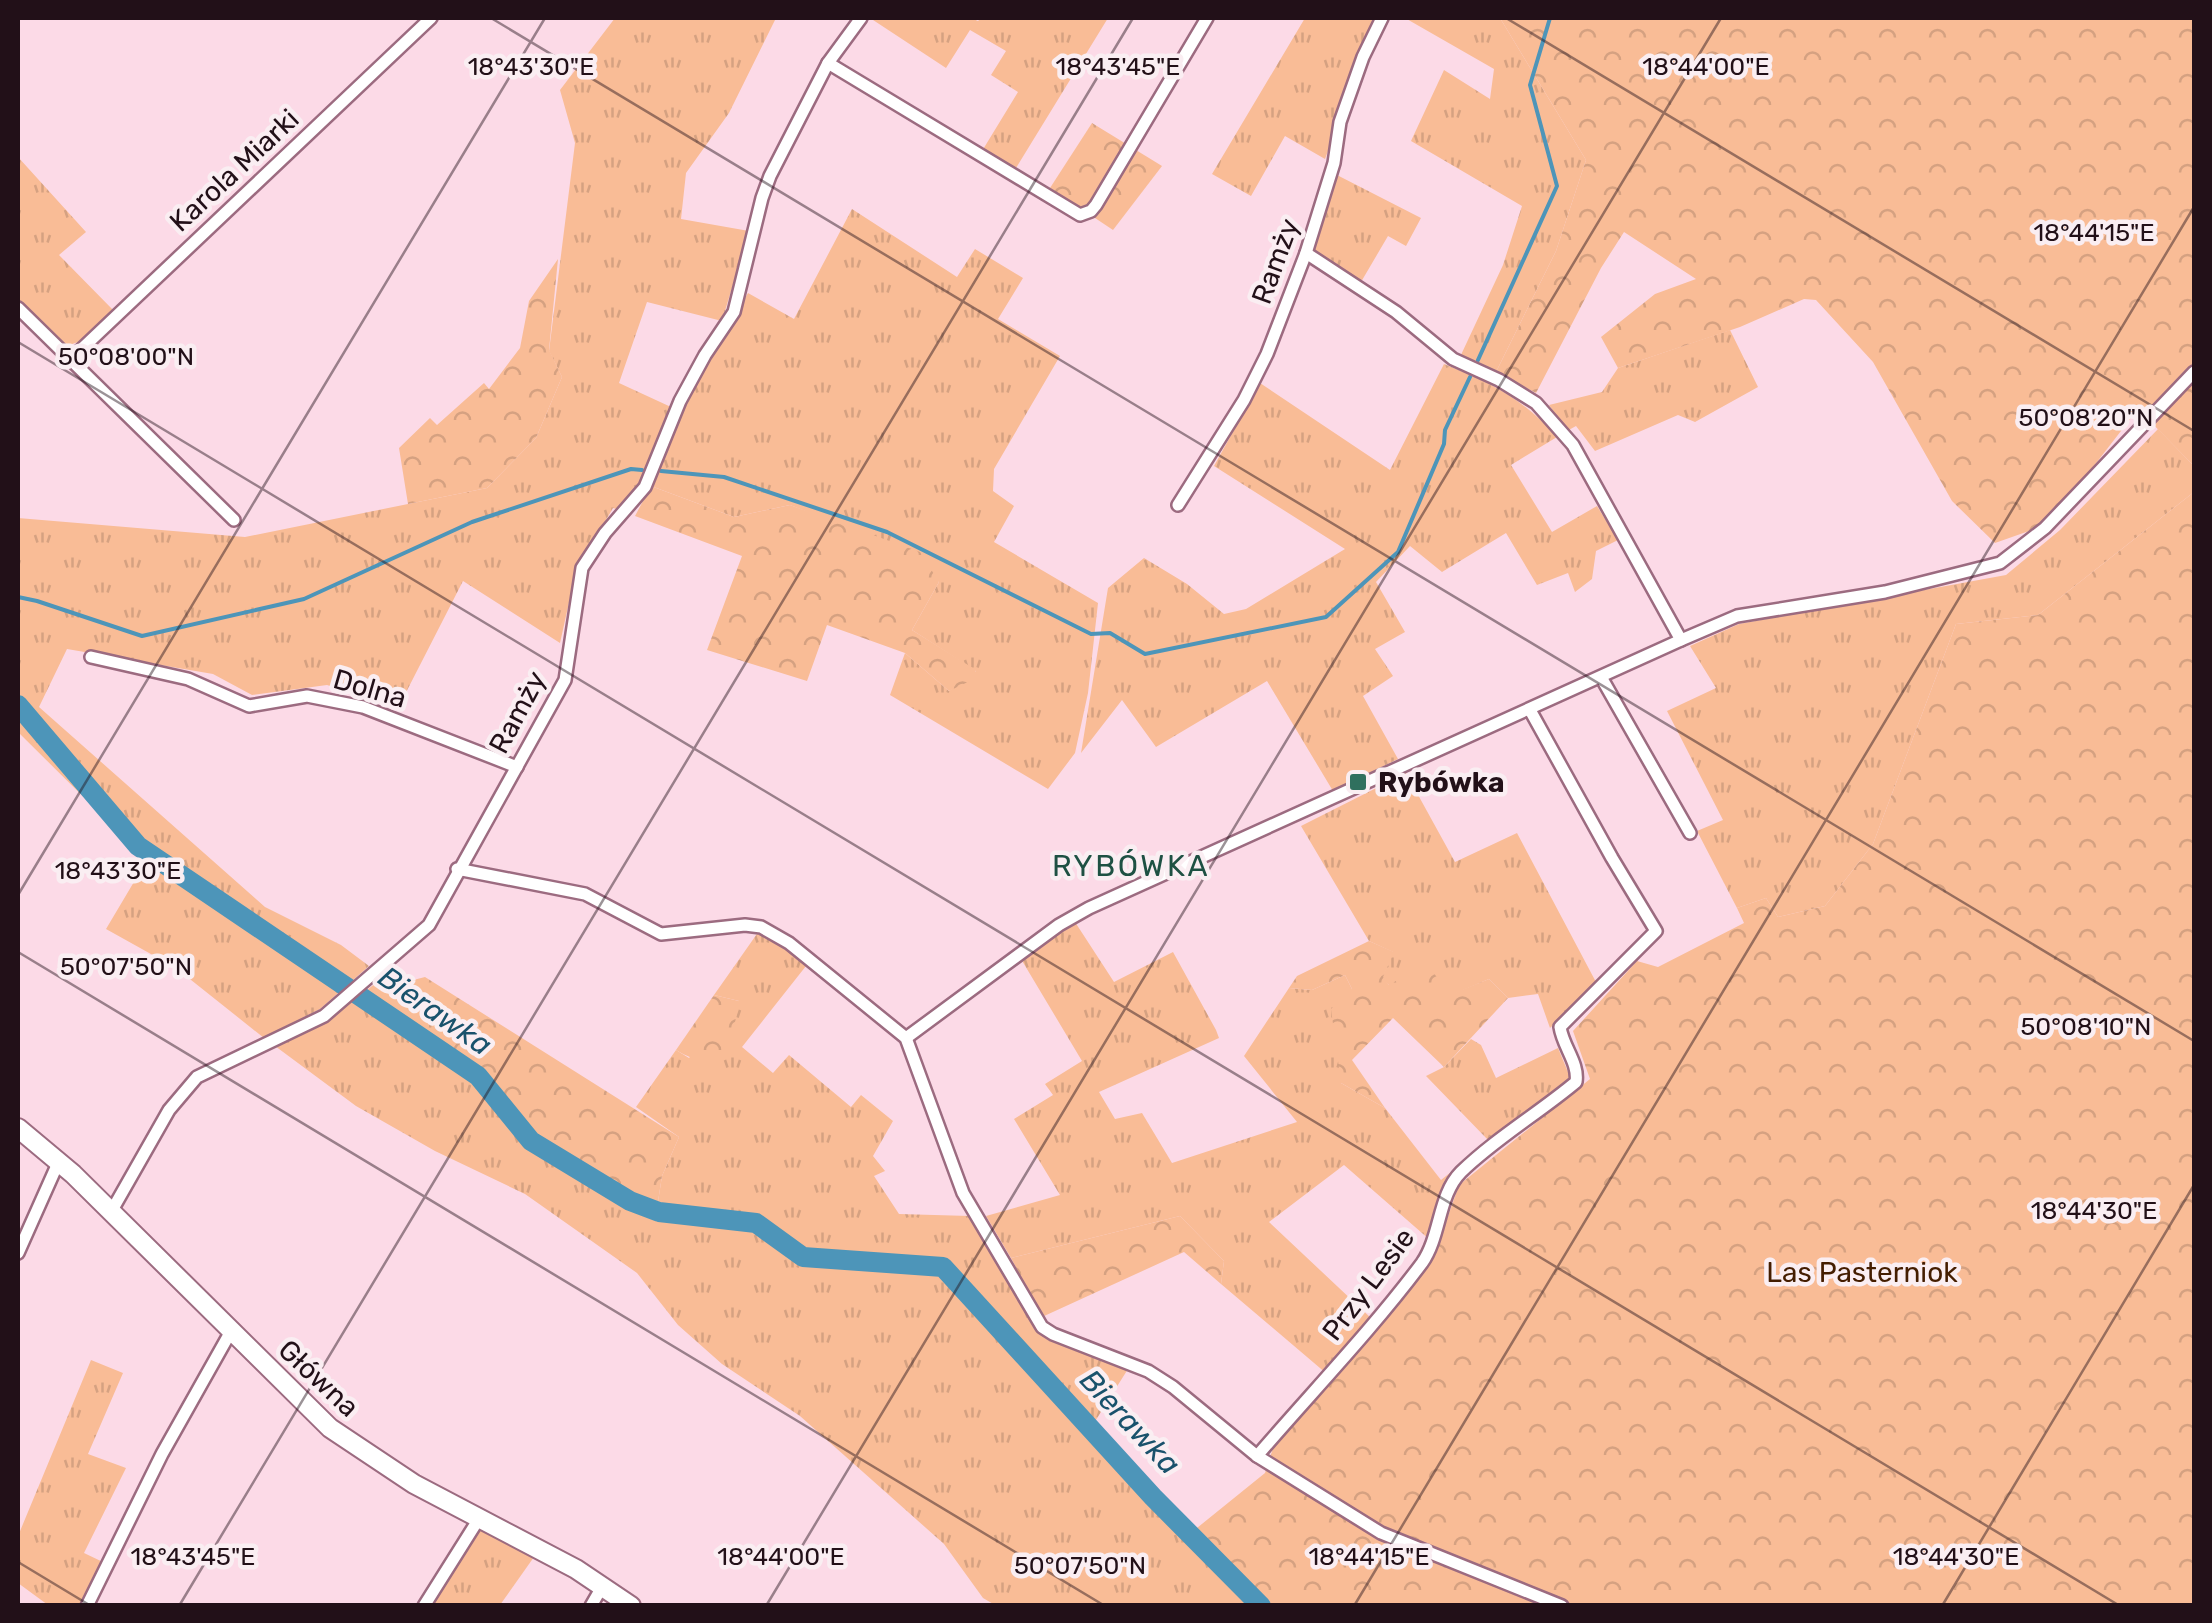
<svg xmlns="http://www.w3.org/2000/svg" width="2212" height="1623" viewBox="0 0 2212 1623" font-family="Rubik,sans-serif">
<defs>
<pattern id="grass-tufts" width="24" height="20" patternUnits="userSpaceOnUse" patternTransform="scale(2.5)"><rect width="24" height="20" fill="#f9bc96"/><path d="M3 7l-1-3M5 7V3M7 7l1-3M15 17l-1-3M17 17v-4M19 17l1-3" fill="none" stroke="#d5a181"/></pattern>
<pattern id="forest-crowns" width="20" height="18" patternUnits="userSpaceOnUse" patternTransform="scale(2.5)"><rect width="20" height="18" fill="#f9bc96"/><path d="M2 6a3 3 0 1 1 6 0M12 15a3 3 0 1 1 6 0" fill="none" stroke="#d5a181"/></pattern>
</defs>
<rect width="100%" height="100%" fill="#fcdae7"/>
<!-- grass -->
<g fill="url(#grass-tufts)">
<polygon points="615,18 776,18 729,113 686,173 681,219 749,231 722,321 647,302 619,383 671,407 642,481 620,510 613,508 576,571 560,643 463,581 398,708 327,685 252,695 213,674 67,649 39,707 265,907 341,945 369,966 320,1009 264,1038 176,968 106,929 147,860 18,732 18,518 245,537 487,488 536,438 562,377 549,351 575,143 560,90"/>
<polygon points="870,18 971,18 978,21 981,18 1108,18 1016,168 982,151 1018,92 991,75 1006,51 970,30 946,68"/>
<polygon points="1305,18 1378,18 1325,159 1285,136 1251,196 1212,174"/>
<polygon points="1405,18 1500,18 1586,160 1556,251 1496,372 1460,357 1503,265 1522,206 1411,141 1444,70 1490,99 1494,69"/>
<path d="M 18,157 L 86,232 L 59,255 L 115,312 C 98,329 86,344 61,346 L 18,304 Z"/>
<polygon points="1335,174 1421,218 1406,246 1388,236 1361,282 1313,250"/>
<polygon points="852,209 957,277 975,249 1023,278 998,319 1060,356 994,469 993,491 1014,506 994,542 1098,603 1088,693 1075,753 1048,789 890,695 905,653 949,691 976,671 912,630 939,582 870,537 790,505 734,517 651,486 685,400 748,293 794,319"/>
<polygon points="1730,330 1758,387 1695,422 1678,415 1595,451 1576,426 1567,431 1549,405 1602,392 1618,368"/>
<path d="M 1444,364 C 1492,383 1522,398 1557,437 L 1511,465 L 1552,532 L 1597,506 L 1618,540 L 1596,551 L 1592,579 L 1575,592 L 1568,573 L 1537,585 L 1506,533 L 1442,572 L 1410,546 L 1376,582 L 1405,632 L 1375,649 L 1393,676 L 1363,696 L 1398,759 L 1333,791 L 1267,681 L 1156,747 L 1122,700 L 1081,753 L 1108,588 L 1144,558 L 1187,584 L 1224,614 L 1246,609 L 1345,549 L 1214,466 L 1260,383 L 1390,470 Z"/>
<polygon points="2158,429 2194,466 2194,492 2038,615 1956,624 1873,844 1825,906 1778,917 1766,898 1737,908 1697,831 1723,820 1667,711 1716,688 1690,646 1739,624 2006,575 2060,530"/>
<polygon points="1406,773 1455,862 1517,833 1597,984 1550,1028 1538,994 1508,998 1489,979 1449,996 1389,985 1382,978 1393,952 1369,941 1301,826"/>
<polygon points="1075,922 1114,982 1173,952 1216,1030 1219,1038 1099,1092 1115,1119 1142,1113 1172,1163 1297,1122 1244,1056 1289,988 1312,990 1345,975 1352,989 1341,1083 1385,1108 1441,1180 1456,1168 1430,1240 1344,1165 1269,1222 1372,1319 1327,1374 1221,1284 1224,1261 1180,1216 1011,1258 986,1216 1060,1195 1014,1119 1053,1095 1045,1084 1082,1061 1021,959"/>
<polygon points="759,931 803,960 806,966 742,1047 773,1073 789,1055 851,1107 861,1095 893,1121 873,1156 885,1171 874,1176 899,1214 970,1216 1037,1329 1128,1369 1094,1423 944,1263 875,1255 892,1271 940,1273 1256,1605 995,1605 983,1598 944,1544 800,1416 722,1364 678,1325 637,1273 525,1194 435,1151 356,1106 275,1046 330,1017 358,996 477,1077 535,1146 628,1203 674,1216 657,1208 662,1176 679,1137 636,1107 676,1050 689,1058 739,1001 714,995"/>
<polygon points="1471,1039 1481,1045 1496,1078 1558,1048 1570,1077 1560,1091 1489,1141 1426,1076 1444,1067"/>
<polygon points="91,1360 123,1373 88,1454 126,1468 84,1553 105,1563 83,1605 48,1605 18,1583 18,1536"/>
<polygon points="480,1529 534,1557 500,1605 428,1606"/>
</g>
<!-- forest -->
<g fill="url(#forest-crowns)">
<polygon points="1500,18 2194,18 2194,466 2138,409 2049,524 1995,543 1952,501 1873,362 1816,300 1804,299 1740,327 1618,368 1601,337 1655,294 1696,279 1624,232 1601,268 1536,393 1496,372 1556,251 1586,160"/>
<polygon points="1092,123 1162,166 1113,230 1050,188"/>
<polygon points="558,259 549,350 562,377 536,438 487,488 408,504 399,448 430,418 437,425 484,383 489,389 520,348 529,301"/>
<polygon points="651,486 734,517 790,505 920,552 939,582 912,630 976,670 972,680 949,691 905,653 827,625 807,681 707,650 742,556 635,516"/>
<polygon points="2194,492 2194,1605 1269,1605 1192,1532 1265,1473 1276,1439 1365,1342 1425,1265 1440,1239 1459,1185 1590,1079 1573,1031 1637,961 1658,967 1744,923 1737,908 1766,898 1778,917 1825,906 1873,844 1956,624 2038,615"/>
<polygon points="1369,941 1394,952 1383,977 1389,985 1427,963 1449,995 1489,979 1508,998 1444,1067 1393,1018 1352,1060 1385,1108 1341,1083 1331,1009 1352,989 1345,975 1312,990 1289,988 1297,976"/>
<polygon points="383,977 394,985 425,977 679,1137 662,1176 657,1208 536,1138 483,1074 361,995"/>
<path d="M 714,995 L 739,1001 C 734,1038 720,1078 676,1050 Z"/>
<polygon points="1180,1216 1224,1261 1221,1284 1184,1252 1042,1317 1011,1258"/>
</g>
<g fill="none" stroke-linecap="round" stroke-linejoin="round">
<!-- stream -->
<g stroke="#4d95b9" stroke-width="4">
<polyline points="1478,360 1557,186 1530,85 1550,18"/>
<polyline points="661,471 724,477 887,532 1091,634 1110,633 1145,654 1326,617 1398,552 1444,444 1445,430 1470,377"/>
<polyline points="18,597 37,601 142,636 304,599 472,522 631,469 642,470"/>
</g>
<!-- river -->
<polyline stroke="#4d95b9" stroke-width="20" points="18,705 138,846 478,1076 531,1141 630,1201 659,1212 756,1223 803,1257 943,1267 1153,1497 1261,1606"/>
<!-- street casing -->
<g stroke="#9c6b80" stroke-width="16">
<g id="street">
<polyline points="828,63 1080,215 1091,211 1096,205 1207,18"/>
<polyline points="1306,253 1396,312 1453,359 1499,380 1536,403 1573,445 1681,640"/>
<polyline points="18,308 234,520"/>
<polyline points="71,359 431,18"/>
<polyline points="1178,505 1244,400 1267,354 1306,253 1334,163 1340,122 1363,57 1382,18"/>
<polyline points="91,657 188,679 249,706 307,696 363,707 517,767"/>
<polyline points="1601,677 1690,833"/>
<polyline points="457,869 585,894 661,934 745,925 761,927 789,943 906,1038 963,1193 1042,1327 1053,1334 1148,1371 1173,1387 1257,1456 1381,1533 1562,1606"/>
<polyline points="906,1038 1059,925 1089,908 1681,640 1737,616 1885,592 2000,563 2045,528 2194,372"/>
<polyline points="111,1212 169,1110 197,1077 324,1016 429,925 565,680 582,568 605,533 645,487 680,401 705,355 734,312 762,198 770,176 828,63 861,18"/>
<polyline points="18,1253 59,1161"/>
<path d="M 1257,1456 C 1312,1392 1371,1331 1422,1263 C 1441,1236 1438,1195 1461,1172 C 1496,1138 1539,1113 1576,1082 C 1579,1063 1563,1047 1560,1027 L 1656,931 L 1612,858 L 1530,710"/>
<polyline points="87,1606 162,1454 230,1333"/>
<polyline points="424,1606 480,1517"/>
<polyline points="591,1606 602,1587"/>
</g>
</g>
<!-- secondary casing -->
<g stroke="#9c6b80" stroke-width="22">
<polyline id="secondary" points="18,1128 73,1174 330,1428 414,1484 576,1569 631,1606"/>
</g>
<!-- street -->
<use href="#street" stroke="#fff" stroke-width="11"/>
<!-- secondary -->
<use href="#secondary" stroke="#fff" stroke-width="18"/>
</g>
<!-- ticks -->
<path fill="none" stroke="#221018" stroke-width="2.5" stroke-opacity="0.45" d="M 491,18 L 2194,1041M 1506,18 L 2194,431M 18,342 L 2120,1606M 18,895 L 545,18M 18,952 L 1105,1606M 18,1562 L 91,1606M 179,1606 L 1133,18M 766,1606 L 1721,18M 1354,1606 L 2194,207M 1942,1606 L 2194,1185"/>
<!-- markers -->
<rect fill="#30705e" stroke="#faeef2" stroke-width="4" x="1348" y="772" width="20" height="20" rx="5"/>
<g text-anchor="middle" stroke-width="9" stroke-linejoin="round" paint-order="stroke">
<!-- street labels -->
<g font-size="28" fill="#221018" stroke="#faeef2">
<text transform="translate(234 170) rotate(-43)" y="10">Karola Miarki</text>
<text transform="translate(1275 261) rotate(-70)" y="10">Ramży</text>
<text transform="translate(370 688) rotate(16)" y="10">Dolna</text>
<text transform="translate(517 712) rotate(-62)" y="10">Ramży</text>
<text transform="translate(1368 1284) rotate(-53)" y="10">Przy Lesie</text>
<text transform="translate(319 1378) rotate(43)" y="10">Główna</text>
</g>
<!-- poi labels -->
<g font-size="28" font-weight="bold" fill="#221018" stroke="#faeef2" text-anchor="start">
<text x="1378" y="792">Rybówka</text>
</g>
<!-- park labels -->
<g font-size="28" fill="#441d00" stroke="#faeef2">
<text x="1862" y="1282">Las Pasterniok</text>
</g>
<!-- neighbourhood labels -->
<g font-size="30" letter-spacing="2.5" fill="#1e5143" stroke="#faeef2">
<text x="1131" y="876">RYBÓWKA</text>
</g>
<!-- water labels -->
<g font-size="30" font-style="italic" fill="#19526c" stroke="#faeef2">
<text transform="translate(435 1011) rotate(35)" y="10">Bierawka</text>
<text transform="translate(1130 1422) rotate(47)" y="10">Bierawka</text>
</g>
</g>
<g font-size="25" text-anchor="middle" fill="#221018" stroke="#faeef2" stroke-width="9" stroke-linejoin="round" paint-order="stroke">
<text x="531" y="75">18°43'30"E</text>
<text x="1118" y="75">18°43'45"E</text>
<text x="1706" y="75">18°44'00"E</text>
<text x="2094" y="241">18°44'15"E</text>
<text x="126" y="365">50°08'00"N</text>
<text x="2086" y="426">50°08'20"N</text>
<text x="118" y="879">18°43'30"E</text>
<text x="126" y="975">50°07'50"N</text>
<text x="2086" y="1035">50°08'10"N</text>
<text x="2094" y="1219">18°44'30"E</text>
<text x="193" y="1565">18°43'45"E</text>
<text x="781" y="1565">18°44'00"E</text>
<text x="1369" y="1565">18°44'15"E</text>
<text x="1956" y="1565">18°44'30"E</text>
<text x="1080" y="1574">50°07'50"N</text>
</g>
<!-- border -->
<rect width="2212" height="1623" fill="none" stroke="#221018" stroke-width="40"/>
</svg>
